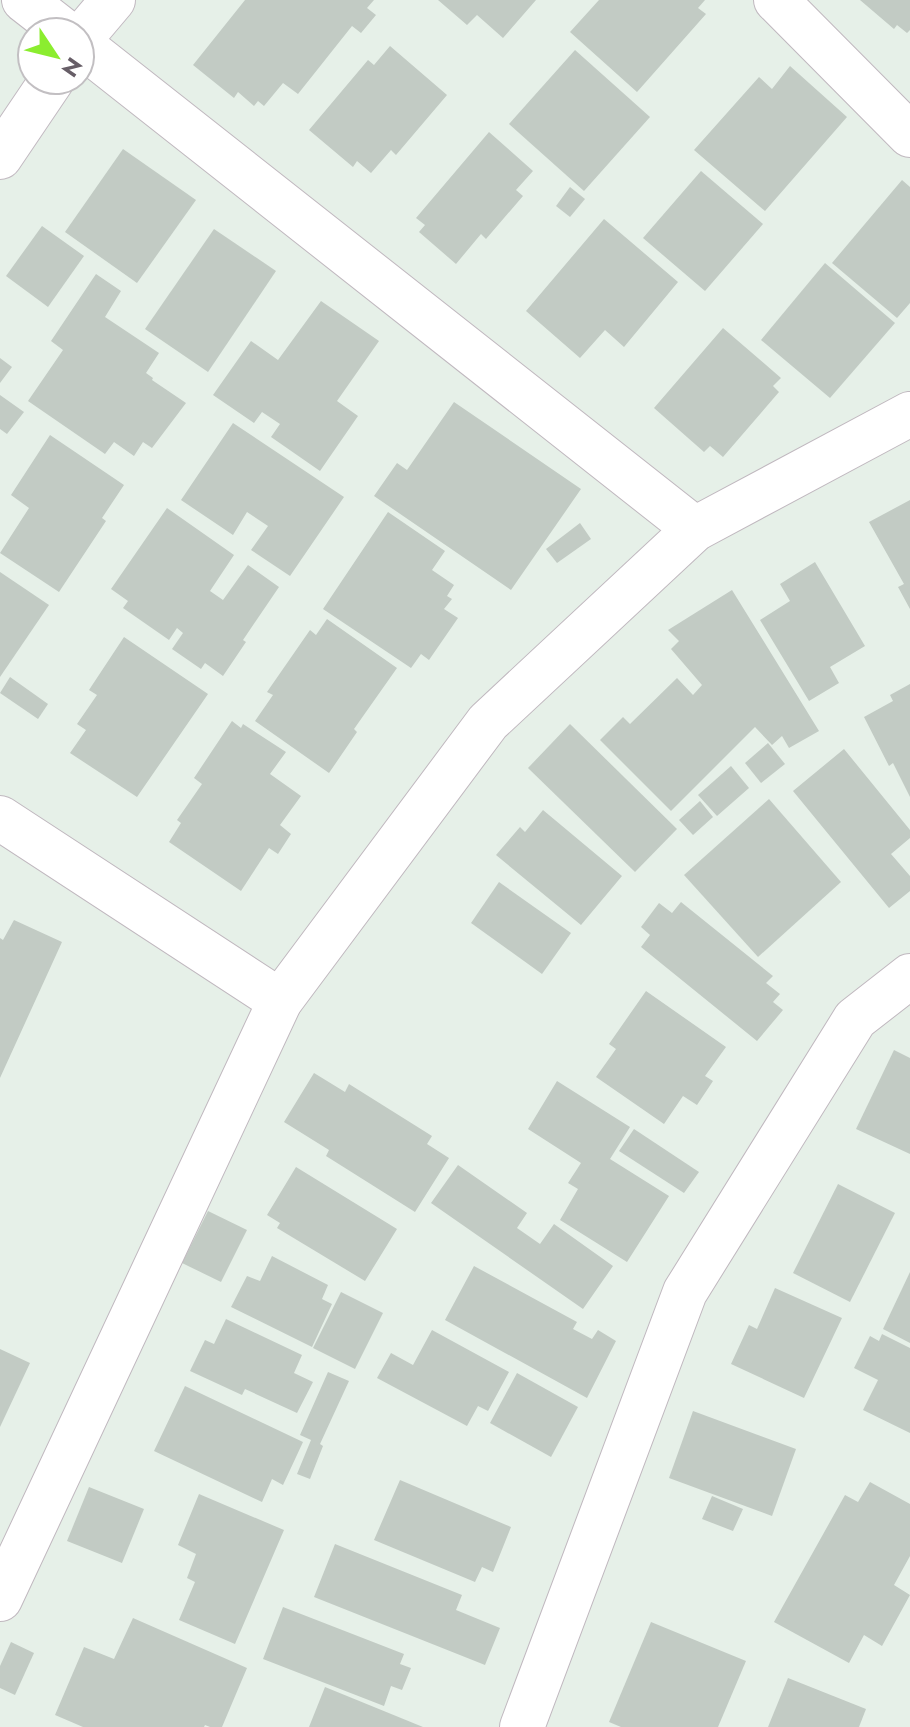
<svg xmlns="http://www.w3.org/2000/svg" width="910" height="1727" viewBox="0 0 910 1727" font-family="Jost,sans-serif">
<rect width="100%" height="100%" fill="#e6f0e8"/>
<!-- building -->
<g fill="#c2cbc4">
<polygon points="245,0 374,0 367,8 376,15 361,33 352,26 298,94 283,83 264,106 258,101 254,106 238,92 234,98 193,65"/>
<polygon points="438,0 536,0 503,38 477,15 467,25"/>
<polygon points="599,0 705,0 698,8 706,14 637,92 570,32"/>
<polygon points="860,0 910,0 910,30 907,33 897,25 894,29"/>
<polygon points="390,46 447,95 396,155 391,150 371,173 357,161 353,167 309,130 368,60 374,65"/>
<polygon points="575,50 650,117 584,191 509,124"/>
<polygon points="790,66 847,117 765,211 694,150 759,77 772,89"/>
<polygon points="489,132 533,171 516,190 523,196 486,239 481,234 456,264 419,232 425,225 416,218"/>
<polygon points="123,149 196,200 137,283 65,232"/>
<polygon points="701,171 763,224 705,291 643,238"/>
<polygon points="902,180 910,187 910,303 897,318 832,263"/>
<polygon points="570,187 585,199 570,217 556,206"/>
<polygon points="604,219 678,282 624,347 605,330 580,358 526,311"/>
<polygon points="42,226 84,256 48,307 6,276"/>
<polygon points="214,229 276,271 208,372 145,329"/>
<polygon points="825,263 895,323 830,398 761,340"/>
<polygon points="96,274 121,291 105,317 159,353 146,373 153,378 152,380 186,403 152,448 143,442 134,456 114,442 105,454 28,401 63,350 51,341"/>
<polygon points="321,301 379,341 337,401 358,416 320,471 271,437 280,424 262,412 254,423 213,395 251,341 278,360"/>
<polygon points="723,328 781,378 773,386 779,392 723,457 710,446 704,452 654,408"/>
<polygon points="0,358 12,367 0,383"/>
<polygon points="0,395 24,412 7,434 0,429"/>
<polygon points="454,402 581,489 511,590 374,496 397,463 407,470"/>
<polygon points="233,423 344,497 290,576 251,550 268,526 247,512 233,535 181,500"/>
<polygon points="50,435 124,485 102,518 106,521 59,592 0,553 29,508 11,495"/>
<polygon points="910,500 910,609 898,587 904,584 869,522"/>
<polygon points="167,508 234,555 210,591 223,600 248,565 279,587 243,640 246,642 223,676 205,663 201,669 172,649 183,633 177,628 169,640 123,608 128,601 111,589"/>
<polygon points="388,512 445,551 432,570 454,585 447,596 452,599 444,609 458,618 429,660 421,654 411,668 323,609"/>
<polygon points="580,523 591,539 557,563 546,549"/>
<polygon points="815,562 865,646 830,667 839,683 809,701 760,620 790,601 780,584"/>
<polygon points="0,572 49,605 0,677"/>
<polygon points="732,590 819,731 789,748 782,736 772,745 755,727 671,811 600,740 623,717 630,724 677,678 693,695 702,685 671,649 679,641 668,630"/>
<polygon points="327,619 397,668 354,729 357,732 329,773 255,721 273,695 267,692 310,630 316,635"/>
<polygon points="124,637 208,694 137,797 70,753 86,730 77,724 97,695 89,690"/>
<polygon points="10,677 48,704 38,719 0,693"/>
<polygon points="910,684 910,797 893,763 889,766 864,717 893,701 890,695"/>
<polygon points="232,721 241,728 243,724 286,752 270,774 301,796 280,825 291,834 278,854 269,848 241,891 169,842 181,823 177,820 202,784 194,778"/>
<polygon points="570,724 677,829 635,872 528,768"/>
<polygon points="768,743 785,764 761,783 745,763"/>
<polygon points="844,749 910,830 910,838 891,854 910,876 910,891 889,908 793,791"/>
<polygon points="731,766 749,788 717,816 698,795"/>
<polygon points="769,799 841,882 758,957 684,875"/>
<polygon points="700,801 713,817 693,835 679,820"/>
<polygon points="543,810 622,876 581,925 496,855 520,827 525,832"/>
<polygon points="499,882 571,933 542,974 471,923"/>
<polygon points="681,902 773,976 766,983 780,994 773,1002 783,1010 757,1041 641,947 650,935 641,927 659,903 672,913"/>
<polygon points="14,920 62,942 0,1078 0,938 3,940"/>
<polygon points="646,991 726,1047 705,1076 713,1081 697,1105 683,1096 664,1124 596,1077 616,1049 609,1044"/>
<polygon points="894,1050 910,1058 910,1154 856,1129"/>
<polygon points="314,1073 345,1092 349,1084 432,1136 427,1144 449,1158 415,1212 326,1156 329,1150 284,1122"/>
<polygon points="557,1081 630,1127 610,1159 669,1196 627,1262 560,1220 578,1189 568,1183 581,1163 528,1129"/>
<polygon points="634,1129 699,1172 684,1193 619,1151"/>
<polygon points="458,1165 527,1213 517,1228 540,1244 554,1224 613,1266 583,1309 431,1203"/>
<polygon points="296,1167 397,1229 365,1281 277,1228 280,1223 267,1215"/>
<polygon points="838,1184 895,1213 850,1302 793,1273"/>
<polygon points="208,1211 247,1230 221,1282 182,1263"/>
<polygon points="272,1256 328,1285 322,1299 332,1304 312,1347 231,1307 247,1276 260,1281"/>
<polygon points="474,1266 577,1322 573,1329 592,1339 598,1330 616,1341 587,1398 445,1320"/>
<polygon points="910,1272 910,1343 883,1329"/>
<polygon points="775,1288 842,1318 804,1398 731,1364 749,1325 757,1329"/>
<polygon points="341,1292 383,1313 355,1369 313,1348"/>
<polygon points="226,1319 302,1355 294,1373 313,1382 297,1413 245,1389 242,1395 190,1371 205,1340 214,1344"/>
<polygon points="432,1330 509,1372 488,1411 478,1406 467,1426 377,1378 391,1353 413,1365"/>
<polygon points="882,1334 910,1348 910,1433 863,1410 878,1380 854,1368 870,1336 879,1341"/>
<polygon points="0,1349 30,1363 0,1427"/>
<polygon points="328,1372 349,1381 320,1444 323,1446 310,1479 297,1474 311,1440 300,1435"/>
<polygon points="517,1373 578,1407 551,1457 490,1423"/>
<polygon points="185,1386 303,1442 283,1485 272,1479 262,1502 154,1451"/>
<polygon points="693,1411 796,1449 772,1516 669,1478"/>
<polygon points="400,1480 511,1527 493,1572 482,1567 475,1582 374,1540"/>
<polygon points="870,1482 910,1504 910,1556 894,1585 910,1595 882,1646 864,1635 849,1663 774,1622 845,1495 858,1502"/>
<polygon points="89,1487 144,1509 122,1563 67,1541"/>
<polygon points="199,1494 284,1530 235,1644 179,1620 195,1582 187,1578 196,1554 178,1545"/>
<polygon points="712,1496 743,1509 733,1531 702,1519"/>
<polygon points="335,1544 462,1595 456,1610 500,1628 485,1665 314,1597"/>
<polygon points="283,1607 404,1654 400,1664 411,1668 402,1690 391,1686 384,1706 263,1659"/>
<polygon points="133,1618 247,1668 222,1727 210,1727 205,1725 204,1727 83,1727 55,1715 84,1647 114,1659"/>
<polygon points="651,1622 746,1661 718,1727 621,1727 609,1722"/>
<polygon points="11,1642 34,1653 15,1695 0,1688 0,1666"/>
<polygon points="788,1678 866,1709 859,1727 768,1727"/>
<polygon points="325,1687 423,1727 309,1727"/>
</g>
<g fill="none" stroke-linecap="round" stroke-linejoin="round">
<!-- street casing -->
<g stroke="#c0b8bf" stroke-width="46">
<g id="street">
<polyline points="24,0 65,32"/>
<polyline points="776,0 910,135"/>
<polyline points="80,44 695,529"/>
<polyline points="0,818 280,1001"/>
<polyline points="0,1599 280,1001 488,722 695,529 910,414"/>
<polyline points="522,1727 685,1292 855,1019 910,976"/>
</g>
</g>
<!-- secondary casing -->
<g stroke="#c2b9c1" stroke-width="46">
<g id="secondary">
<polyline points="80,39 113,0"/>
<polyline points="0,157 52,80"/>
</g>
</g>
<!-- street -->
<use href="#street" stroke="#fff" stroke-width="44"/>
<!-- secondary -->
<use href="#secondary" stroke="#fff" stroke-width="44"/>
</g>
<!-- north arrow -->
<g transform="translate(56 56) rotate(125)"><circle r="38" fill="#ffffff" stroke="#c2bfc2" stroke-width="2"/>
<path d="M0-6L14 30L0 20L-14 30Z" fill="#8bed2f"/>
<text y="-12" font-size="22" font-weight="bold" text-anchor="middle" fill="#675e67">N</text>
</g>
</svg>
